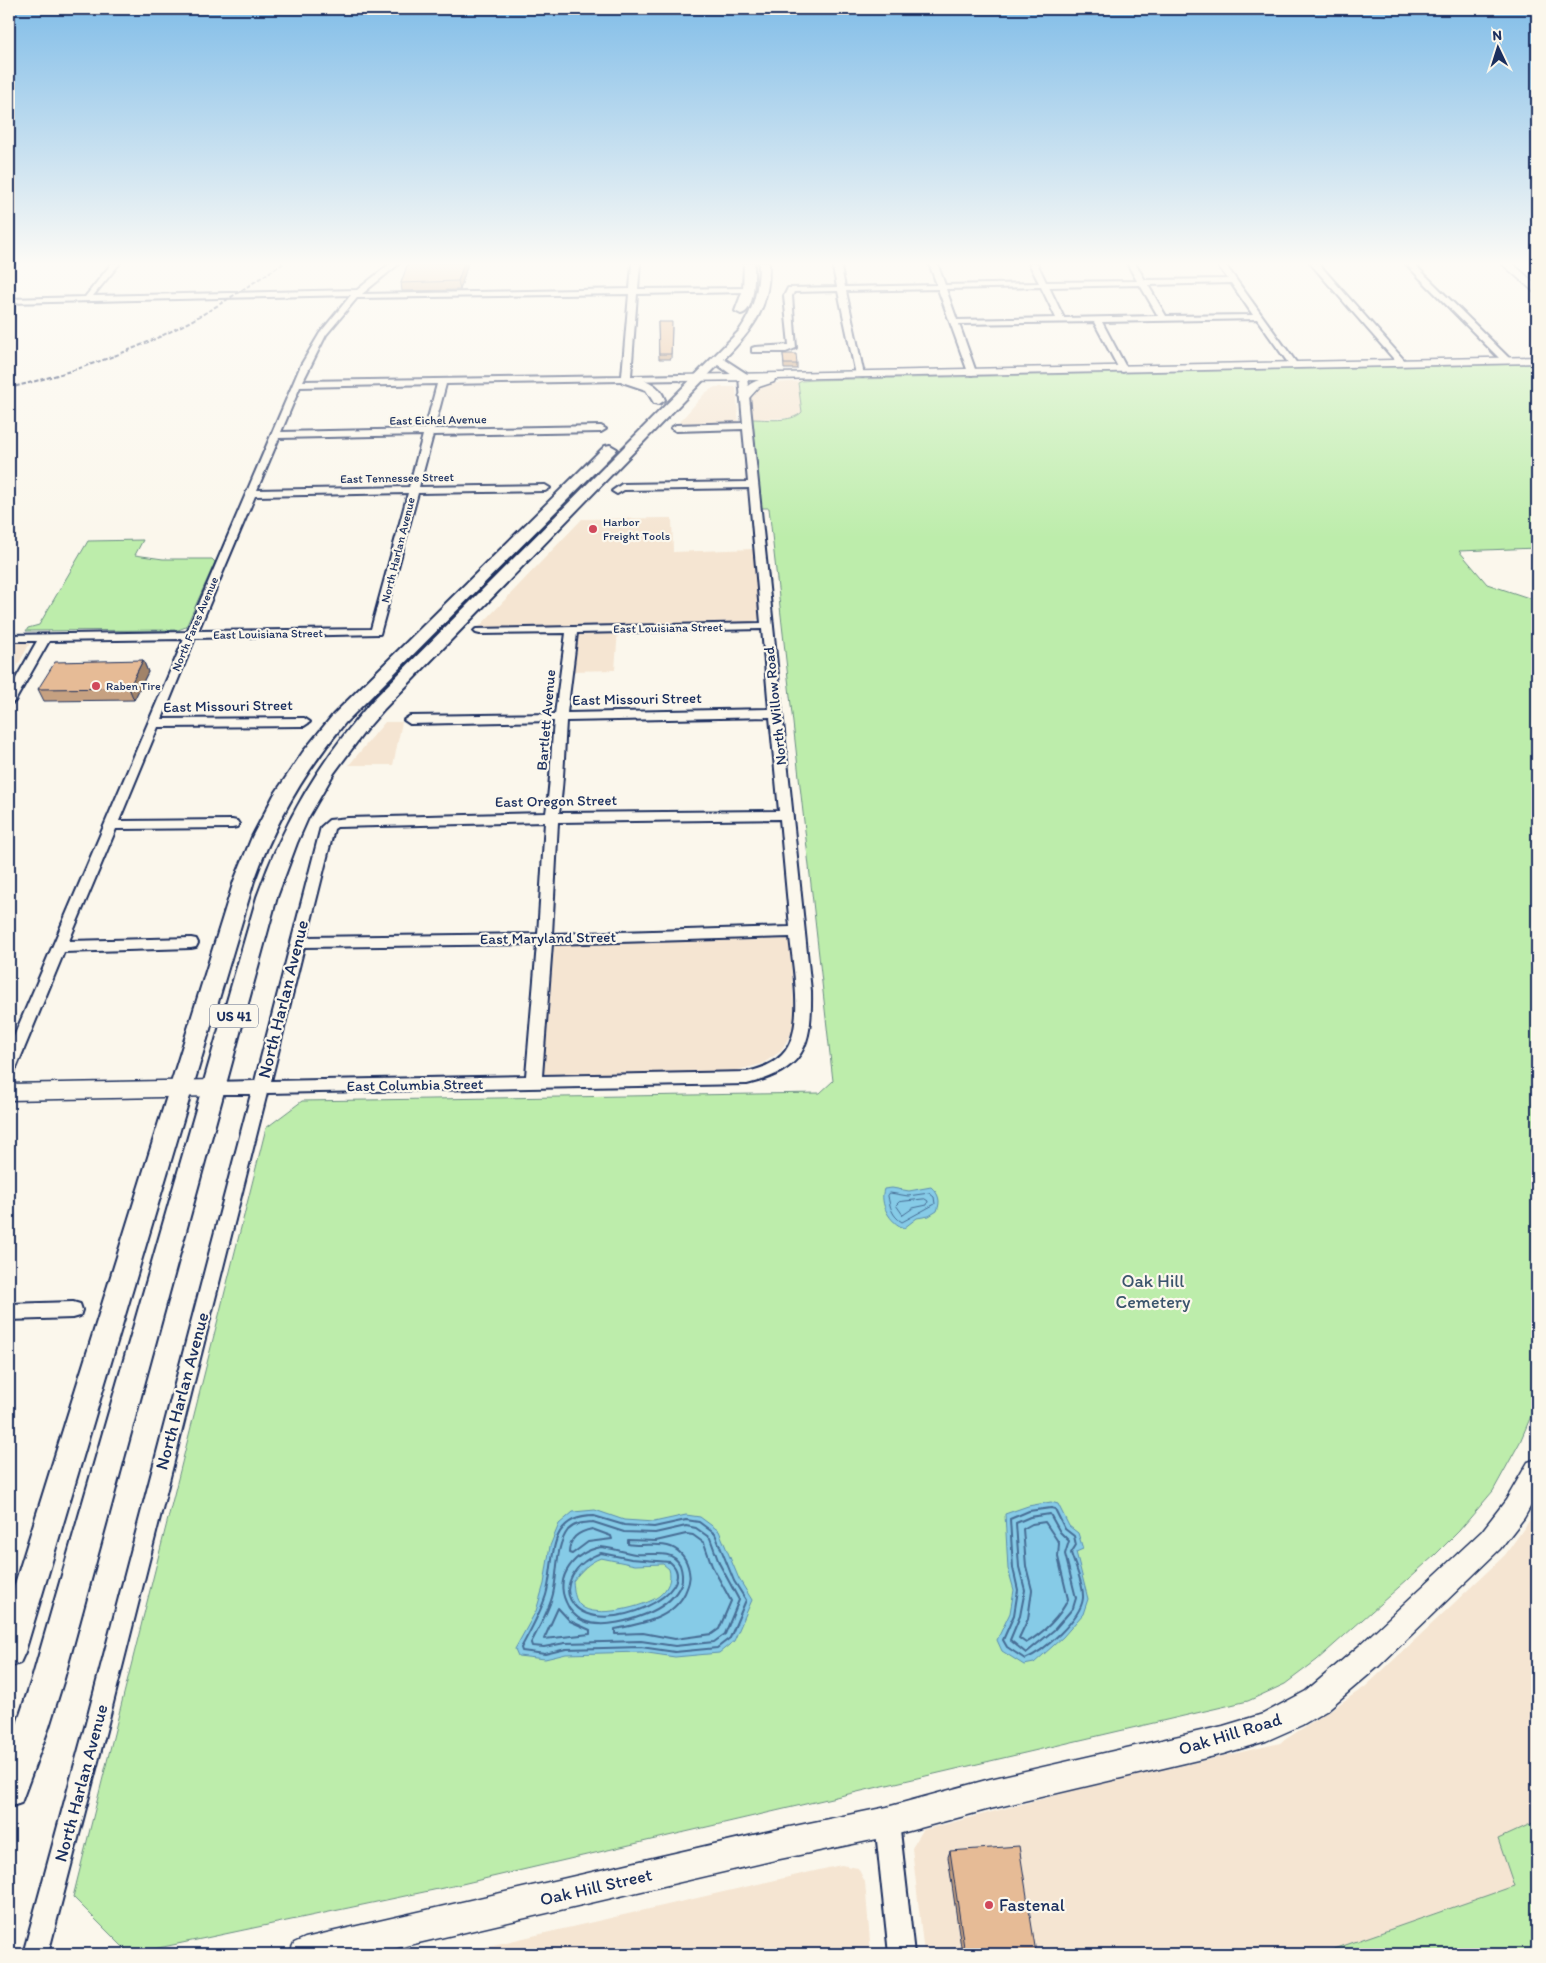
<svg xmlns="http://www.w3.org/2000/svg" width="1546" height="1963" viewBox="0 0 1546 1963" font-family="Itim,sans-serif">
<rect width="100%" height="100%" fill="#fbf7ec"/>
<filter id="ink" filterUnits="userSpaceOnUse"><feTurbulence type="fractalNoise" baseFrequency=".02" numOctaves="2"/><feDisplacementMap in="SourceGraphic" scale="10" xChannelSelector="R" yChannelSelector="G"/><feConvolveMatrix kernelMatrix="1 2 1 2 8 2 1 2 1" color-interpolation-filters="sRGB"/></filter>
<g filter="url(#ink)">
<!-- built -->
<g fill="#f5e5d2">
<polygon points="802,381 798,383 802,412 798,415 789,418 752,419 750,393 761,384"/>
<polygon points="715,387 736,387 739,425 675,427 705,393"/>
<polygon points="672,518 673,552 754,549 760,618 752,623 478,628 582,519"/>
<polygon points="618,630 615,670 571,671 575,631"/>
<polygon points="9,643 30,643 9,681"/>
<polygon points="385,722 402,722 393,765 349,765"/>
<polygon points="789,935 795,1016 791,1034 780,1052 762,1064 735,1071 543,1076 549,941"/>
<polygon points="1537,1510 1537,1821 1499,1839 1514,1886 1320,1954 924,1954 912,1848 923,1830 1080,1789 1280,1743 1365,1687 1505,1555"/>
<polygon points="841,1865 858,1868 865,1882 871,1954 454,1954"/>
</g>
<!-- green -->
<g fill="#bdedab" stroke="#6c8e84">
<path d="M 1537,364 L 1537,548 L 1459,551 L 1487,584 L 1529,598 L 1537,598 L 1537,1402 L 1520,1442 L 1493,1491 L 1459,1531 L 1435,1555 L 1317,1660 L 1285,1684 L 1248,1701 L 462,1884 L 130,1954 L 73,1897 L 266,1128 L 302,1101 L 820,1093 L 833,1081 L 769,508 L 760,508 L 752,419 C 767,419 791,423 802,412 L 798,383 L 802,381 L 815,380 Z"/>
<polygon points="143,540 135,555 163,559 212,559 215,562 186,627 178,630 26,631 28,628 39,625 88,541"/>
<polygon points="1537,1821 1537,1954 1320,1954 1514,1886 1498,1839"/>
</g>
<!-- water -->
<g fill="#86cbe7" stroke="#5b8db0" fill-rule="evenodd">
<path d="M 931,1187 C 939,1194 941,1201 937,1211 L 929,1216 L 917,1218 L 904,1228 C 890,1223 879,1204 884,1189 L 892,1188 L 909,1191 Z"/>
<polygon points="1051,1502 1058,1504 1069,1526 1078,1533 1083,1549 1076,1552 1088,1599 1083,1614 1063,1637 1034,1663 1024,1665 1002,1651 997,1640 1010,1613 1014,1590 1008,1569 1005,1514 1028,1506"/>
<path d="M 595,1510 L 624,1520 L 654,1522 L 686,1515 L 700,1517 L 719,1531 L 739,1579 L 752,1600 L 734,1641 L 719,1653 L 675,1657 L 641,1652 L 566,1654 L 545,1659 L 518,1656 L 515,1649 L 536,1611 L 544,1584 L 550,1546 L 559,1524 L 573,1512 ZM 601,1558 L 635,1565 L 663,1564 L 669,1569 C 672,1579 668,1589 659,1596 C 645,1607 595,1619 581,1606 C 574,1600 574,1590 573,1581 C 581,1571 589,1562 601,1558 Z"/>
</g>
<g fill="none" stroke-linecap="round" stroke-linejoin="round">
<!-- shore-far1 -->
<g stroke="#466d95" stroke-width="1">
<path d="M 890,1193 L 908,1196 L 929,1193 L 934,1197 L 935,1204 L 902,1222 C 892,1216 890,1207 888,1196 Z"/>
<polygon points="925,1199 928,1201 927,1205 913,1208 903,1215 896,1205 899,1202"/>
</g>
<!-- shore -->
<g stroke="#466d95" stroke-width="2">
<path d="M 1051,1508 L 1055,1509 L 1065,1529 L 1074,1536 L 1076,1545 L 1071,1553 C 1075,1567 1084,1584 1083,1598 C 1081,1619 1043,1652 1025,1659 L 1007,1647 L 1003,1640 L 1014,1615 L 1018,1590 L 1013,1568 L 1010,1519 L 1029,1511 Z"/>
<polygon points="1050,1514 1060,1532 1069,1541 1065,1554 1076,1598 1073,1608 1054,1630 1026,1653 1010,1640 1020,1616 1025,1590 1019,1567 1016,1523 1030,1517"/>
<path d="M 594,1516 L 624,1525 L 654,1527 L 686,1520 L 699,1522 L 715,1534 L 734,1581 L 746,1600 L 730,1638 L 717,1648 L 675,1652 L 641,1647 L 566,1649 L 545,1654 L 522,1651 L 521,1648 C 530,1631 540,1614 546,1595 C 556,1561 545,1516 594,1516 Z"/>
<path d="M 593,1522 L 624,1532 L 655,1533 L 686,1526 L 696,1528 L 710,1538 L 719,1563 L 739,1600 L 725,1634 L 714,1642 L 675,1646 L 641,1641 L 565,1643 L 544,1647 L 532,1646 L 531,1643 C 539,1627 549,1611 553,1594 C 558,1574 555,1547 568,1530 C 574,1523 584,1523 593,1522 Z"/>
<path d="M 1045,1522 L 1059,1543 L 1058,1557 L 1068,1599 C 1060,1617 1043,1633 1026,1643 L 1019,1638 L 1028,1619 L 1032,1590 L 1026,1566 L 1023,1529 L 1032,1524 Z"/>
<path d="M 592,1529 L 611,1536 L 612,1539 L 588,1542 L 572,1554 L 569,1553 C 569,1538 578,1532 592,1529 Z"/>
<path d="M 686,1534 L 693,1535 L 704,1543 L 712,1566 L 731,1601 L 719,1629 L 712,1634 L 675,1639 L 643,1633 L 615,1634 L 615,1629 C 641,1624 672,1619 685,1593 C 688,1586 691,1579 689,1571 C 687,1560 681,1551 671,1547 C 658,1542 642,1547 628,1544 L 628,1540 L 656,1541 Z"/>
<path d="M 601,1547 C 612,1548 623,1552 635,1554 C 649,1556 672,1548 680,1565 C 682,1571 683,1578 681,1584 C 675,1598 664,1606 651,1612 C 633,1620 603,1629 584,1621 C 576,1618 569,1610 566,1602 C 554,1576 575,1552 601,1547 Z"/>
<path d="M 601,1553 L 631,1559 L 670,1562 C 704,1591 603,1639 574,1605 C 569,1599 567,1591 569,1584 C 573,1568 587,1558 601,1553 Z"/>
<polygon points="558,1608 570,1621 590,1630 590,1634 544,1639"/>
</g>
<!-- minor casing -->
<g stroke="#1b2f5e" stroke-width="4">
<g id="minor">
<path d="M 112,263 L 120,263 L 93,296 L 357,290 L 391,263 L 400,263 L 362,294 L 630,289 L 632,263 L 640,263 L 638,289 L 749,288 L 753,290 L 749,292 L 637,294 L 631,376 L 681,375 L 684,376 L 684,380 L 446,384 L 434,429 L 601,426 L 606,429 L 601,432 L 433,435 L 419,487 L 545,485 L 550,488 L 545,491 L 418,493 L 380,634 L 195,638 L 162,719 L 304,718 L 310,722 L 304,726 L 158,727 L 119,821 L 232,820 L 237,821 L 239,824 L 237,827 L 232,828 L 116,829 L 69,941 L 191,938 L 196,939 L 198,943 L 196,947 L 191,948 L 64,952 L 17,1066 L 15,1070 L 9,1072 L 9,1048 L 184,639 L 49,641 L 15,701 L 9,705 L 9,691 L 37,641 L 9,641 L 9,635 L 187,632 L 301,365 L 320,333 L 351,295 L 9,303 L 9,299 L 85,297 ZM 629,294 L 622,376 L 303,381 L 326,335 L 357,298 ZM 437,384 L 425,429 L 281,432 L 300,387 ZM 423,435 L 409,487 L 257,490 L 279,438 ZM 408,493 L 371,629 L 198,631 L 255,496 Z"/>
<path d="M 832,263 L 840,263 L 845,287 L 937,285 L 929,263 L 937,263 L 945,285 L 1039,283 L 1029,263 L 1037,263 L 1046,282 L 1137,281 L 1127,263 L 1135,263 L 1145,280 L 1228,279 L 1216,263 L 1224,263 L 1298,365 L 1291,367 L 1257,319 L 1102,322 L 1127,369 L 1123,372 L 1119,369 L 1094,322 L 959,324 L 976,372 L 972,375 L 968,372 L 938,289 L 846,291 L 864,375 L 863,377 L 856,375 L 838,291 L 794,292 L 792,296 L 796,348 L 786,352 L 752,352 L 752,348 L 755,347 L 789,345 L 784,296 L 788,288 L 791,288 L 837,287 ZM 1231,283 L 1253,315 L 1166,316 L 1148,285 ZM 1140,285 L 1158,316 L 1064,318 L 1049,287 ZM 1041,287 L 1056,318 L 957,320 L 946,289 Z"/>
<polygon points="1310,263 1318,263 1405,361 1405,365 1399,365"/>
<polygon points="1405,263 1413,263 1510,359 1510,363 1504,363"/>
<path d="M 743,374 L 747,377 L 811,991 C 812,1047 804,1070 747,1084 L 267,1093 L 108,1723 L 48,1954 L 23,1954 L 86,1723 L 251,1094 L 214,1094 L 208,1092 L 206,1088 L 208,1084 L 214,1082 L 255,1081 L 321,827 L 329,820 L 348,818 L 546,813 C 551,782 551,752 554,721 L 410,724 L 404,720 L 410,716 L 555,714 L 566,633 L 480,634 L 476,633 L 474,631 L 476,629 L 761,623 L 749,488 L 624,490 L 617,494 L 612,491 L 622,484 L 748,482 L 743,429 L 676,431 L 671,428 L 676,425 L 743,423 L 739,377 ZM 762,629 L 769,709 L 567,713 L 577,633 ZM 770,717 L 779,811 L 559,813 C 564,782 564,752 566,721 ZM 780,819 L 790,927 L 552,934 L 558,822 ZM 545,822 L 538,934 L 307,937 L 334,829 L 337,827 ZM 790,937 C 793,968 806,1031 782,1055 C 772,1065 760,1069 747,1072 L 542,1076 L 552,944 ZM 537,944 L 526,1076 L 271,1081 L 304,947 Z"/>
<polygon points="73,1302 80,1304 82,1310 80,1316 73,1318 9,1320 9,1304"/>
<polygon points="887,1810 895,1814 899,1822 914,1954 889,1954 875,1822 879,1814"/>
</g>
</g>
<!-- major casing -->
<g stroke="#1b2f5e" stroke-width="3">
<g id="major">
<polygon points="1501,263 1512,263 1537,285 1537,293 1534,292"/>
<path d="M 1537,357 L 1537,363 L 775,379 L 774,382 L 759,387 L 749,398 L 745,399 L 739,396 C 745,388 749,383 759,380 L 681,381 L 676,378 L 681,375 Z"/>
<polygon points="214,1080 221,1082 224,1088 221,1094 214,1096 9,1100 9,1084"/>
<polygon points="1537,1459 1537,1495 1524,1518 1500,1549 1379,1666 1326,1711 1302,1725 1266,1741 1223,1754 990,1809 887,1837 775,1860 371,1954 289,1954 294,1943 305,1938 775,1830 887,1807 990,1779 1223,1726 1263,1714 1306,1691 1359,1646 1482,1531 1506,1500 1528,1462"/>
</g>
</g>
<!-- highway casing -->
<g stroke="#1b2f5e" stroke-width="4">
<g id="highway">
<path d="M 744,263 L 754,263 C 754,275 756,311 741,314 L 735,311 L 743,290 Z"/>
<path d="M 759,263 L 769,263 C 770,308 754,328 724,359 L 747,374 L 749,377 L 747,380 L 739,380 L 718,365 L 384,709 L 365,731 L 334,773 L 308,818 L 297,843 L 277,897 L 64,1679 L 49,1727 L 21,1803 L 9,1807 L 9,1748 L 32,1679 L 257,897 C 284,821 319,762 372,701 L 739,331 C 754,310 759,288 759,263 Z"/>
<path d="M 626,375 C 643,379 659,382 665,400 L 659,404 L 654,403 L 646,390 L 622,382 L 620,379 L 622,376 Z"/>
<path d="M 610,445 L 617,449 L 615,452 L 345,723 C 305,771 275,822 254,881 L 25,1652 L 20,1663 L 9,1667 L 9,1603 L 234,881 L 252,837 L 274,795 L 303,752 L 333,715 L 605,446 Z"/>
</g>
</g>
<!-- minor -->
<use href="#minor" fill="#fbf7ec" fill-rule="evenodd"/>
<!-- major -->
<use href="#major" fill="#fbf7ec" fill-rule="evenodd"/>
<!-- highway -->
<use href="#highway" fill="#fbf7ec" fill-rule="evenodd"/>
<!-- rail -->
<path stroke="#1b2f5e" stroke-width="2" stroke-dasharray="4.5 2" stroke-linecap="butt" d="M 9,388 C 70,373 131,353 187,323 C 221,305 252,283 284,263"/>
</g>
<!-- wall -->
<g fill="#c6a181" stroke="#1b2f5e">
<polygon points="408,263 468,263 460,290 402,291 401,283"/>
<polygon points="658,322 672,327 671,359 659,359"/>
<polygon points="783,354 797,364 797,369 784,369"/>
<polygon points="143,660 148,672 134,700 44,701 38,689"/>
<polygon points="950,1851 1036,1953 1035,1954 962,1954 948,1857"/>
</g>
<!-- shaded-wall -->
<g fill="#a18369" stroke="#1b2f5e">
<polygon points="464,263 468,263 460,290 458,281"/>
<polygon points="143,660 148,672 134,700 129,688"/>
</g>
<!-- building -->
<g fill="#e6bb96" stroke="#1b2f5e">
<polygon points="408,263 464,263 458,281 401,283"/>
<polygon points="658,322 672,322 671,354 659,354"/>
<polygon points="783,354 796,354 797,364 784,364"/>
<polygon points="143,660 129,688 38,689 55,662"/>
<polygon points="1019,1846 1036,1953 1025,1954 965,1954 950,1851"/>
</g>
</g>
<!-- sky -->
<linearGradient id="sky" x2="0" y2="1"><stop stop-color="#81bde8"/><stop offset="0.49" stop-color="#fdfbf6"/><stop offset="1" stop-color="#fdfbf6" stop-opacity="0"/></linearGradient>
<rect width="1546" height="538" fill="url(#sky)"/>
<!-- markers -->
<g fill="#d1495b" stroke="#fbf7ec" stroke-width="2">
<circle cx="593" cy="529" r="5"/>
<circle cx="96" cy="686" r="5"/>
<circle cx="989" cy="1905" r="5"/>
</g>
<g text-anchor="middle" stroke-width="4.5" stroke-linejoin="round" paint-order="stroke">
<!-- far-street labels -->
<g font-size="12" fill="#1b2f5e" stroke="#fbf7ec">
<text transform="translate(438 420) rotate(-1)" y="4">East Eichel Avenue</text>
<text transform="translate(397 478) rotate(-1)" y="4">East Tennessee Street</text>
<text transform="translate(398 550) rotate(-76)" y="4">North Harlan Avenue</text>
<text transform="translate(195 624) rotate(-67)" y="4">North Fares Avenue</text>
<text transform="translate(668 628) rotate(-1)" y="4">East Louisiana Street</text>
<text transform="translate(268 634) rotate(-1)" y="4">East Louisiana Street</text>
</g>
<!-- far-poi labels -->
<g font-size="12" fill="#1b2f5e" stroke="#fbf7ec" text-anchor="start">
<text x="603" y="526">Harbor<tspan x="603" dy="14">Freight Tools</tspan></text>
<text x="106" y="690">Raben Tire</text>
</g>
<!-- shield labels -->
<rect fill="#fbf7ec" stroke="#5e6b89" stroke-width="1" x="210" y="1004.5" width="48" height="23" rx="4"/>
<g font-size="14" font-weight="bold" fill="#1b2f5e">
<text x="234" y="1021">US 41</text>
</g>
<!-- street labels -->
<g font-size="15" fill="#1b2f5e" stroke="#fbf7ec">
<text transform="translate(637 699) rotate(-1)" y="5">East Missouri Street</text>
<text transform="translate(228 706) rotate(-1)" y="5">East Missouri Street</text>
<text transform="translate(775 706) rotate(-96)" y="5">North Willow Road</text>
<text transform="translate(546 720) rotate(-85)" y="5">Bartlett Avenue</text>
<text transform="translate(556 801) rotate(-1)" y="5">East Oregon Street</text>
<text transform="translate(548 938) rotate(-1)" y="5">East Maryland Street</text>
<text transform="translate(415 1085) rotate(-1)" y="5">East Columbia Street</text>
</g>
<!-- near-street labels -->
<g font-size="18" fill="#1b2f5e" stroke="#fbf7ec">
<text transform="translate(283 999) rotate(-76)" y="6">North Harlan Avenue</text>
<text transform="translate(182 1391) rotate(-75)" y="6">North Harlan Avenue</text>
<text transform="translate(1230 1734) rotate(-17)" y="6">Oak Hill Road</text>
<text transform="translate(81 1783) rotate(-75)" y="6">North Harlan Avenue</text>
<text transform="translate(596 1887) rotate(-13)" y="6">Oak Hill Street</text>
</g>
<!-- near-park labels -->
<g font-size="18" fill="#3b556d" stroke="#fbf7ec">
<text x="1153" y="1287">Oak Hill<tspan x="1153" dy="21">Cemetery</tspan></text>
</g>
<!-- near-poi labels -->
<g font-size="18" fill="#1b2f5e" stroke="#fbf7ec" text-anchor="start">
<text x="999" y="1911">Fastenal</text>
</g>
</g>
<!-- margin -->
<rect width="1546" height="1963" fill="none" stroke="#fbf7ec" stroke-width="30"/>
<rect x="15" y="15" width="1516" height="1933" fill="none" stroke="#1b2f5e" stroke-width="2" filter="url(#ink)"/>
<!-- north arrow -->
<g transform="translate(1498 48) rotate(356)" stroke="#fbf7ec" stroke-width="4" paint-order="stroke">
<path d="M0-4L9 19L0 12L-9 19Z" fill="#1b2f5e"/>
<text y="-8" font-size="14" font-weight="bold" text-anchor="middle" fill="#1b2f5e">N</text>
</g>
</svg>
